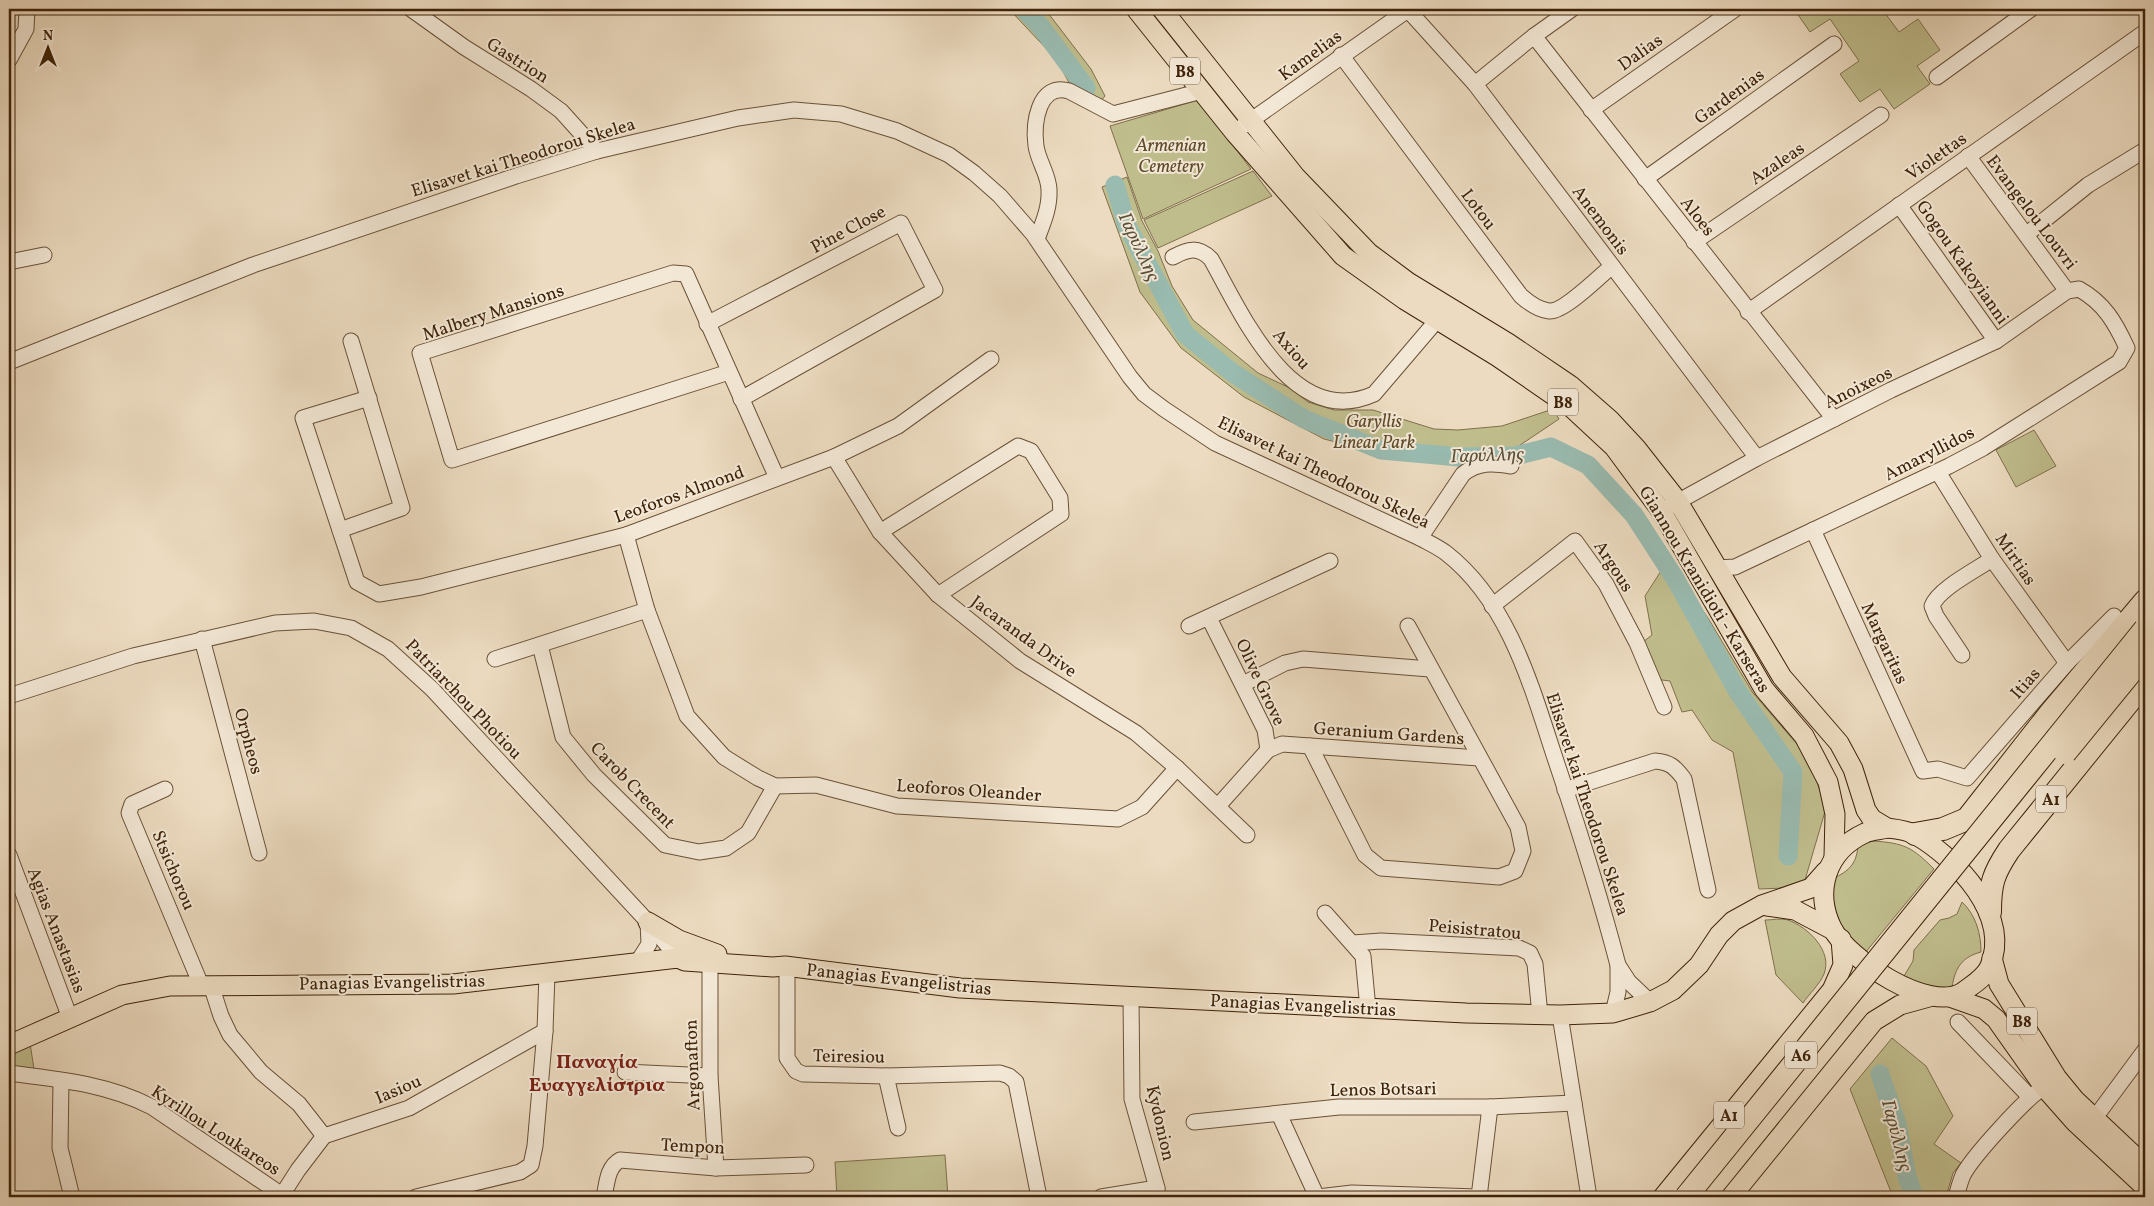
<svg xmlns="http://www.w3.org/2000/svg" width="2154" height="1206" viewBox="0 0 2154 1206" font-family="Vollkorn,serif">
<rect width="100%" height="100%" fill="#ecdbc0"/>
<filter id="stains"><feTurbulence type="fractalNoise" baseFrequency=".004" numOctaves="4"/><feColorMatrix values="0 0 0 0 .2 0 0 0 0 .09 0 0 0 0 .02 0 0 0 .5 -.17"/></filter>
<radialGradient id="worn" r=".72"><stop offset=".6" stop-color="#630" stop-opacity="0"/><stop offset="1" stop-color="#630" stop-opacity=".3"/></radialGradient>
<!-- green -->
<g fill="#c0bd8d" stroke="#7f704b">
<polygon points="1009,9 1045,9 1091,69 1105,96 1100,102 1072,88 1056,59"/>
<polygon points="1794,9 1882,9 1899,32 1918,19 1940,50 1917,66 1930,84 1894,109 1880,89 1860,102 1840,74 1859,61 1830,19 1810,32"/>
<polygon points="1198,100 1251,169 1143,219 1110,126"/>
<polygon points="1253,171 1272,196 1158,248 1144,220"/>
<polygon points="1127,177 1142,221 1158,251 1172,286 1193,320 1258,373 1290,388 1308,402 1334,410 1373,410 1434,429 1458,430 1502,426 1553,409 1559,419 1498,460 1446,462 1388,455 1324,439 1244,397 1181,348 1140,292 1102,187"/>
<polygon points="2034,430 2056,466 2016,487 1996,450"/>
<polygon points="1668,560 1708,618 1753,693 1802,750 1815,777 1826,808 1805,880 1786,888 1759,889 1733,752 1712,740 1692,710 1682,712 1670,681 1662,680 1655,673 1643,642 1652,635 1645,596"/>
<path d="M 1873,841 C 1904,843 1912,847 1934,869 L 1865,953 L 1833,920 L 1829,880 C 1847,873 1857,865 1858,845 Z"/>
<path d="M 1962,902 C 1976,915 1981,934 1981,952 C 1962,957 1955,968 1952,987 L 1941,989 L 1901,981 L 1913,961 L 1914,950 L 1940,920 L 1949,918 L 1957,914 Z"/>
<path d="M 1765,920 C 1772,920 1781,918 1788,920 C 1808,927 1833,951 1824,974 C 1820,984 1809,994 1803,1003 L 1776,975 Z"/>
<polygon points="1892,1038 1926,1066 1953,1116 1934,1144 1961,1163 1953,1173 1946,1197 1893,1197 1850,1089"/>
<polygon points="30,1043 34,1069 9,1067 9,1053"/>
<polygon points="945,1155 948,1197 837,1197 835,1162"/>
</g>
<g fill="none" stroke-linecap="round" stroke-linejoin="round">
<!-- river -->
<g stroke="#99bbb0" stroke-width="19">
<polyline points="1024,9 1041,27 1086,88"/>
<polyline points="1115,185 1127,226 1185,334 1233,373 1304,419 1381,450 1459,457 1515,456 1551,447 1588,465 1634,515 1676,580 1738,692 1793,772 1788,856"/>
<polyline points="1880,1074 1897,1124 1907,1176 1914,1197"/>
</g>
<!-- minor casing -->
<g stroke="#6a5137" stroke-width="17">
<g id="minor">
<polyline points="411,9 464,47 531,89 561,111 597,151"/>
<polyline points="1408,10 1475,84 1757,458"/>
<polyline points="1534,36 1834,419"/>
<path d="M 1341,55 L 1521,296 C 1529,303 1538,310 1549,311 C 1563,313 1600,276 1612,266"/>
<polyline points="9,60 26,29 27,9"/>
<polyline points="1937,77 2031,9"/>
<polyline points="1475,84 1534,36 1572,9"/>
<polyline points="1591,110 1735,9"/>
<polyline points="1243,126 1409,9"/>
<polyline points="1645,179 1834,44"/>
<polyline points="1899,205 1996,341"/>
<polyline points="2027,234 2088,185 2145,150"/>
<path d="M 1037,239 C 1043,223 1050,207 1049,190 C 1049,175 1038,161 1036,146 C 1033,124 1038,82 1069,91 L 1113,114 L 1202,91"/>
<polyline points="1694,242 1881,115"/>
<path d="M 1173,257 C 1188,249 1198,246 1211,259 C 1242,314 1292,431 1374,394 L 1444,312"/>
<polyline points="9,262 44,255"/>
<polyline points="1748,312 2145,32"/>
<polyline points="707,324 901,223 935,290 741,399"/>
<path d="M 9,362 L 253,265 L 516,176 L 597,151 L 738,118 L 794,110 L 841,114 L 897,131 L 949,155 L 974,173 L 1000,196 L 1033,234 L 1130,377 L 1144,394 L 1164,409 L 1215,443 L 1420,538 C 1429,543 1438,547 1446,553 C 1513,605 1534,697 1560,773 C 1581,836 1601,900 1618,965 L 1618,992 L 1613,1013"/>
<polyline points="729,372 452,460 420,353 673,273 686,274 777,478"/>
<polyline points="369,398 303,418 357,582 379,594 421,587 626,535 834,457 898,426 991,359"/>
<polyline points="834,457 880,532 938,595 1020,661 1136,733 1177,768 1247,835"/>
<polyline points="1938,472 1992,559 2067,663"/>
<polyline points="1670,506 1757,458 1891,390 1996,341 2067,291"/>
<polyline points="340,530 402,508 351,341"/>
<polyline points="1813,530 1923,771 1938,769 1967,778 2067,663 2114,616"/>
<polyline points="880,532 1018,446 1031,451 1060,498 1061,514 938,595"/>
<polyline points="626,535 647,610 687,716 724,757 758,778 775,786 816,785 897,806 1118,819 1142,807 1177,768"/>
<path d="M 1420,538 L 1463,474 C 1478,462 1492,463 1511,466"/>
<path d="M 1717,568 L 1735,567 L 1949,466 L 1983,448 L 2119,362 L 2127,348 C 2115,322 2104,303 2079,289 L 2067,291 L 1968,156"/>
<polyline points="1492,606 1575,541 1606,584 1637,643 1664,707"/>
<polyline points="1209,618 1265,730 1268,750"/>
<polyline points="1189,626 1330,561"/>
<polyline points="202,639 259,853"/>
<polyline points="540,645 563,737 594,775 665,845 699,852 726,848 748,833 775,786"/>
<path d="M 1962,655 L 1936,616 L 1932,606 C 1938,589 1976,570 1992,559"/>
<polyline points="495,659 647,610"/>
<polyline points="1243,684 1285,663 1303,659 1430,669"/>
<polyline points="9,696 133,656 275,623 314,621 351,628 388,649 432,689 648,922 678,958"/>
<polyline points="1310,746 1365,855 1381,868 1499,877 1515,871 1523,851 1518,827 1408,626"/>
<polyline points="165,789 132,804 129,813 201,985"/>
<path d="M 1565,790 L 1655,761 C 1670,762 1675,767 1684,779 L 1708,890"/>
<polyline points="1218,806 1268,750 1282,744 1479,758"/>
<polyline points="9,855 70,1018"/>
<polyline points="1325,913 1363,956 1368,1009"/>
<polyline points="1353,943 1381,941 1519,948 1530,953 1535,964 1540,1015"/>
<polyline points="710,962 710,1076 716,1168"/>
<polyline points="637,963 649,944 648,922"/>
<polyline points="1618,965 1629,982 1650,1002"/>
<polyline points="787,966 787,1058 796,1071 803,1074 886,1076 1000,1073 1009,1076 1016,1082 1039,1197"/>
<polyline points="211,985 221,1016 230,1035 261,1072 299,1104 324,1136"/>
<polyline points="1131,996 1132,1099 1157,1188 1157,1197"/>
<polyline points="1560,1015 1589,1197"/>
<polyline points="1958,1022 2030,1097"/>
<polyline points="625,1072 710,1076"/>
<path d="M 9,1073 C 57,1079 108,1084 152,1107 L 285,1197"/>
<polyline points="886,1076 898,1128"/>
<polyline points="61,1081 60,1148 72,1197"/>
<polyline points="1279,1114 1317,1197"/>
<polyline points="2094,1119 2145,1050"/>
<polyline points="1194,1122 1339,1107 1490,1107 1574,1103"/>
<polyline points="282,1195 298,1170 324,1136 409,1108 545,1031"/>
<polyline points="416,1197 520,1172 531,1165 535,1146 545,1031 547,974"/>
<path d="M 604,1197 C 607,1184 607,1167 620,1160 L 716,1168 L 806,1165"/>
<polyline points="1101,1197 1157,1188"/>
<polyline points="1318,1197 1352,1193 1478,1197"/>
<polyline points="1479,1197 1490,1107"/>
<path d="M 1956,1197 C 1958,1190 1960,1182 1963,1175 C 1973,1156 2026,1098 2044,1087"/>
</g>
</g>
<!-- major casing -->
<g stroke="#3e2309" stroke-width="21">
<g id="major">
<polyline points="1136,9 1235,133 1343,256 1405,300 1498,357 1572,408 1614,447 1662,512 1764,689 1804,736 1828,782 1835,814 1834,857"/>
<polyline points="1162,9 1295,176 1369,253 1408,282 1508,343 1570,385 1610,420 1637,449 1677,500 1782,677 1839,743 1853,769 1866,810 1872,819 1887,828"/>
<path d="M 1887,828 C 1896,829 1907,830 1916,835 C 1957,859 2011,915 1990,966 C 1985,978 1972,985 1963,992 C 1929,1014 1848,959 1832,928 C 1814,891 1826,851 1865,833 C 1871,830 1880,830 1887,828 Z"/>
<polyline points="1767,906 1795,910 1833,930"/>
<polyline points="648,922 679,940 717,954"/>
<polyline points="1992,958 1999,984 2057,1078 2075,1100 2145,1166"/>
<polyline points="1950,997 1984,1009 1996,1019 2044,1087 2075,1122 2145,1187"/>
<polyline points="9,1045 122,995 170,986 453,984 678,958 685,961 773,967 785,966 960,988 1466,1013 1560,1015 1613,1013 1650,1002 1673,990 1699,965 1719,935 1733,921 1762,905 1811,888 1826,871"/>
<polyline points="1663,1197 1832,990 1843,965 1841,939"/>
<polyline points="1731,1197 1874,1021 1900,1005 1929,997"/>
</g>
</g>
<!-- highway casing -->
<g stroke="#3e2309" stroke-width="24">
<g id="highway">
<polyline points="1915,834 1943,829 1967,819 2051,712 2145,601"/>
<path d="M 1990,912 C 1990,884 1993,874 2009,850 L 2145,682"/>
</g>
</g>
<!-- minor -->
<use href="#minor" stroke="#f3e8d6" stroke-width="15"/>
<!-- major -->
<use href="#major" stroke="#ecdbc0" stroke-width="19"/>
<!-- highway -->
<use href="#highway" stroke="#ecdbc0" stroke-width="22"/>
<!-- highway-bridge casing -->
<g stroke="#3e2309" stroke-width="24" stroke-linecap="butt">
<g id="highway-bridge">
<polyline points="2065,753 2145,655"/>
<polyline points="1686,1197 2145,629"/>
</g>
</g>
<!-- highway-bridge -->
<use href="#highway-bridge" stroke="#ecdbc0" stroke-width="22"/>
</g>
<g text-anchor="middle" stroke-width="4" stroke-linejoin="round" paint-order="stroke">
<!-- shield labels -->
<g fill="#f3e8d6" stroke="#745e46" stroke-width="1">
<rect x="1170" y="57.5" width="30" height="27" rx="4"/>
<rect x="1548" y="388.5" width="30" height="27" rx="4"/>
<rect x="2036" y="785.5" width="30" height="27" rx="4"/>
<rect x="2007" y="1007.5" width="30" height="27" rx="4"/>
<rect x="1785" y="1041.5" width="32" height="27" rx="4"/>
<rect x="1714" y="1101.5" width="30" height="27" rx="4"/>
</g>
<g font-size="16" font-weight="bold" fill="#3e2309">
<text x="1185" y="77">B8</text>
<text x="1563" y="408">B8</text>
<text x="2051" y="805">A1</text>
<text x="2022" y="1027">B8</text>
<text x="1801" y="1061">A6</text>
<text x="1729" y="1121">A1</text>
</g>
<!-- street labels -->
<g font-size="18" fill="#3e2309" stroke="#f3e8d6">
<text transform="translate(1640 52) rotate(-35)" y="6">Dalias</text>
<text transform="translate(1310 55) rotate(-36)" y="6">Kamelias</text>
<text transform="translate(518 60) rotate(32)" y="6">Gastrion</text>
<text transform="translate(1729 96) rotate(-36)" y="6">Gardenias</text>
<text transform="translate(1936 156) rotate(-35)" y="6">Violettas</text>
<text transform="translate(523 157) rotate(-17)" y="6">Elisavet kai Theodorou Skelea</text>
<text transform="translate(1777 163) rotate(-34)" y="6">Azaleas</text>
<text transform="translate(1479 209) rotate(53)" y="6">Lotou</text>
<text transform="translate(2032 212) rotate(53)" y="6">Evangelou Louvri</text>
<text transform="translate(1698 216) rotate(52)" y="6">Aloes</text>
<text transform="translate(1601 220) rotate(53)" y="6">Anemonis</text>
<text transform="translate(848 229) rotate(-28)" y="6">Pine Close</text>
<text transform="translate(1963 262) rotate(55)" y="6">Gogou Kakoyianni</text>
<text transform="translate(493 312) rotate(-18)" y="6">Malbery Mansions</text>
<text transform="translate(1292 349) rotate(49)" y="6">Axiou</text>
<text transform="translate(1858 387) rotate(-26)" y="6">Anoixeos</text>
<text transform="translate(1929 453) rotate(-27)" y="6">Amaryllidos</text>
<text transform="translate(1324 472) rotate(26)" y="6">Elisavet kai Theodorou Skelea</text>
<text transform="translate(679 494) rotate(-20)" y="6">Leoforos Almond</text>
<text transform="translate(2016 559) rotate(56)" y="6">Mirtias</text>
<text transform="translate(1614 566) rotate(57)" y="6">Argous</text>
<text transform="translate(1705 589) rotate(59)" y="6">Giannou Kranidioti - Karseras</text>
<text transform="translate(1024 636) rotate(36)" y="6">Jacaranda Drive</text>
<text transform="translate(1885 643) rotate(65)" y="6">Margaritas</text>
<text transform="translate(1261 682) rotate(65)" y="6">Olive Grove</text>
<text transform="translate(2025 683) rotate(-49)" y="6">Itias</text>
<text transform="translate(464 699) rotate(46)" y="6">Patriarchou Photiou</text>
<text transform="translate(1389 733) rotate(4)" y="6">Geranium Gardens</text>
<text transform="translate(249 741) rotate(75)" y="6">Orpheos</text>
<text transform="translate(633 785) rotate(46)" y="6">Carob Crecent</text>
<text transform="translate(969 790) rotate(4)" y="6">Leoforos Oleander</text>
<text transform="translate(1588 804) rotate(72)" y="6">Elisavet kai Theodorou Skelea</text>
<text transform="translate(174 870) rotate(67)" y="6">Stsichorou</text>
<text transform="translate(1475 929) rotate(5)" y="6">Peisistratou</text>
<text transform="translate(57 930) rotate(69)" y="6">Agias Anastasias</text>
<text transform="translate(899 979) rotate(6)" y="6">Panagias Evangelistrias</text>
<text transform="translate(392 982) rotate(-1)" y="6">Panagias Evangelistrias</text>
<text transform="translate(1303 1005) rotate(3)" y="6">Panagias Evangelistrias</text>
<text transform="translate(849 1056) rotate(1)" y="6">Teiresiou</text>
<text transform="translate(692 1065) rotate(-92)" y="6">Argonafton</text>
<text transform="translate(398 1089) rotate(-23)" y="6">Iasiou</text>
<text transform="translate(1383 1089) rotate(-1)" y="6">Lenos Botsari</text>
<text transform="translate(1161 1123) rotate(77)" y="6">Kydonion</text>
<text transform="translate(216 1130) rotate(33)" y="6">Kyrillou Loukareos</text>
<text transform="translate(693 1146) rotate(3)" y="6">Tempon</text>
</g>
<!-- park labels -->
<g font-size="18" font-style="italic" fill="#5e4a2a" stroke="#f3e8d6">
<text x="1171" y="151">Armenian<tspan x="1171" dy="21">Cemetery</tspan></text>
<text x="1374" y="427">Garyllis<tspan x="1374" dy="21">Linear Park</tspan></text>
</g>
<!-- water labels -->
<g font-size="19" font-style="italic" fill="#59513b" stroke="#f3e8d6">
<text transform="translate(1140 246) rotate(65)" y="7">Γαρύλλης</text>
<text transform="translate(1487 454) rotate(-2)" y="7">Γαρύλλης</text>
<text transform="translate(1898 1135) rotate(75)" y="7">Γαρύλλης</text>
</g>
<!-- quarter labels -->
<g font-size="20" font-weight="bold" fill="#7a1f14" stroke="#f3e8d6">
<text x="597" y="1068">Παναγία<tspan x="597" dy="23">Ευαγγελίστρια</tspan></text>
</g>
</g>
<!-- margin -->
<rect width="2154" height="1206" fill="none" stroke="#ecdbc0" stroke-width="30"/>
<rect x="10" y="10" width="2134" height="1186" fill="none" stroke="#3e2309" stroke-width="2.5"/>
<rect x="15" y="15" width="2124" height="1176" fill="none" stroke="#3e2309"/>
<!-- north arrow -->
<g transform="translate(48 48)" stroke="#f3e8d6" stroke-width="4" paint-order="stroke">
<path d="M0-4L9 19L0 12L-9 19Z" fill="#3e2309"/>
<text y="-8" font-size="14" font-weight="bold" text-anchor="middle" fill="#3e2309">N</text>
</g>
<rect width="100%" height="100%" filter="url(#stains)"/>
<rect width="100%" height="100%" fill="url(#worn)"/>
</svg>
